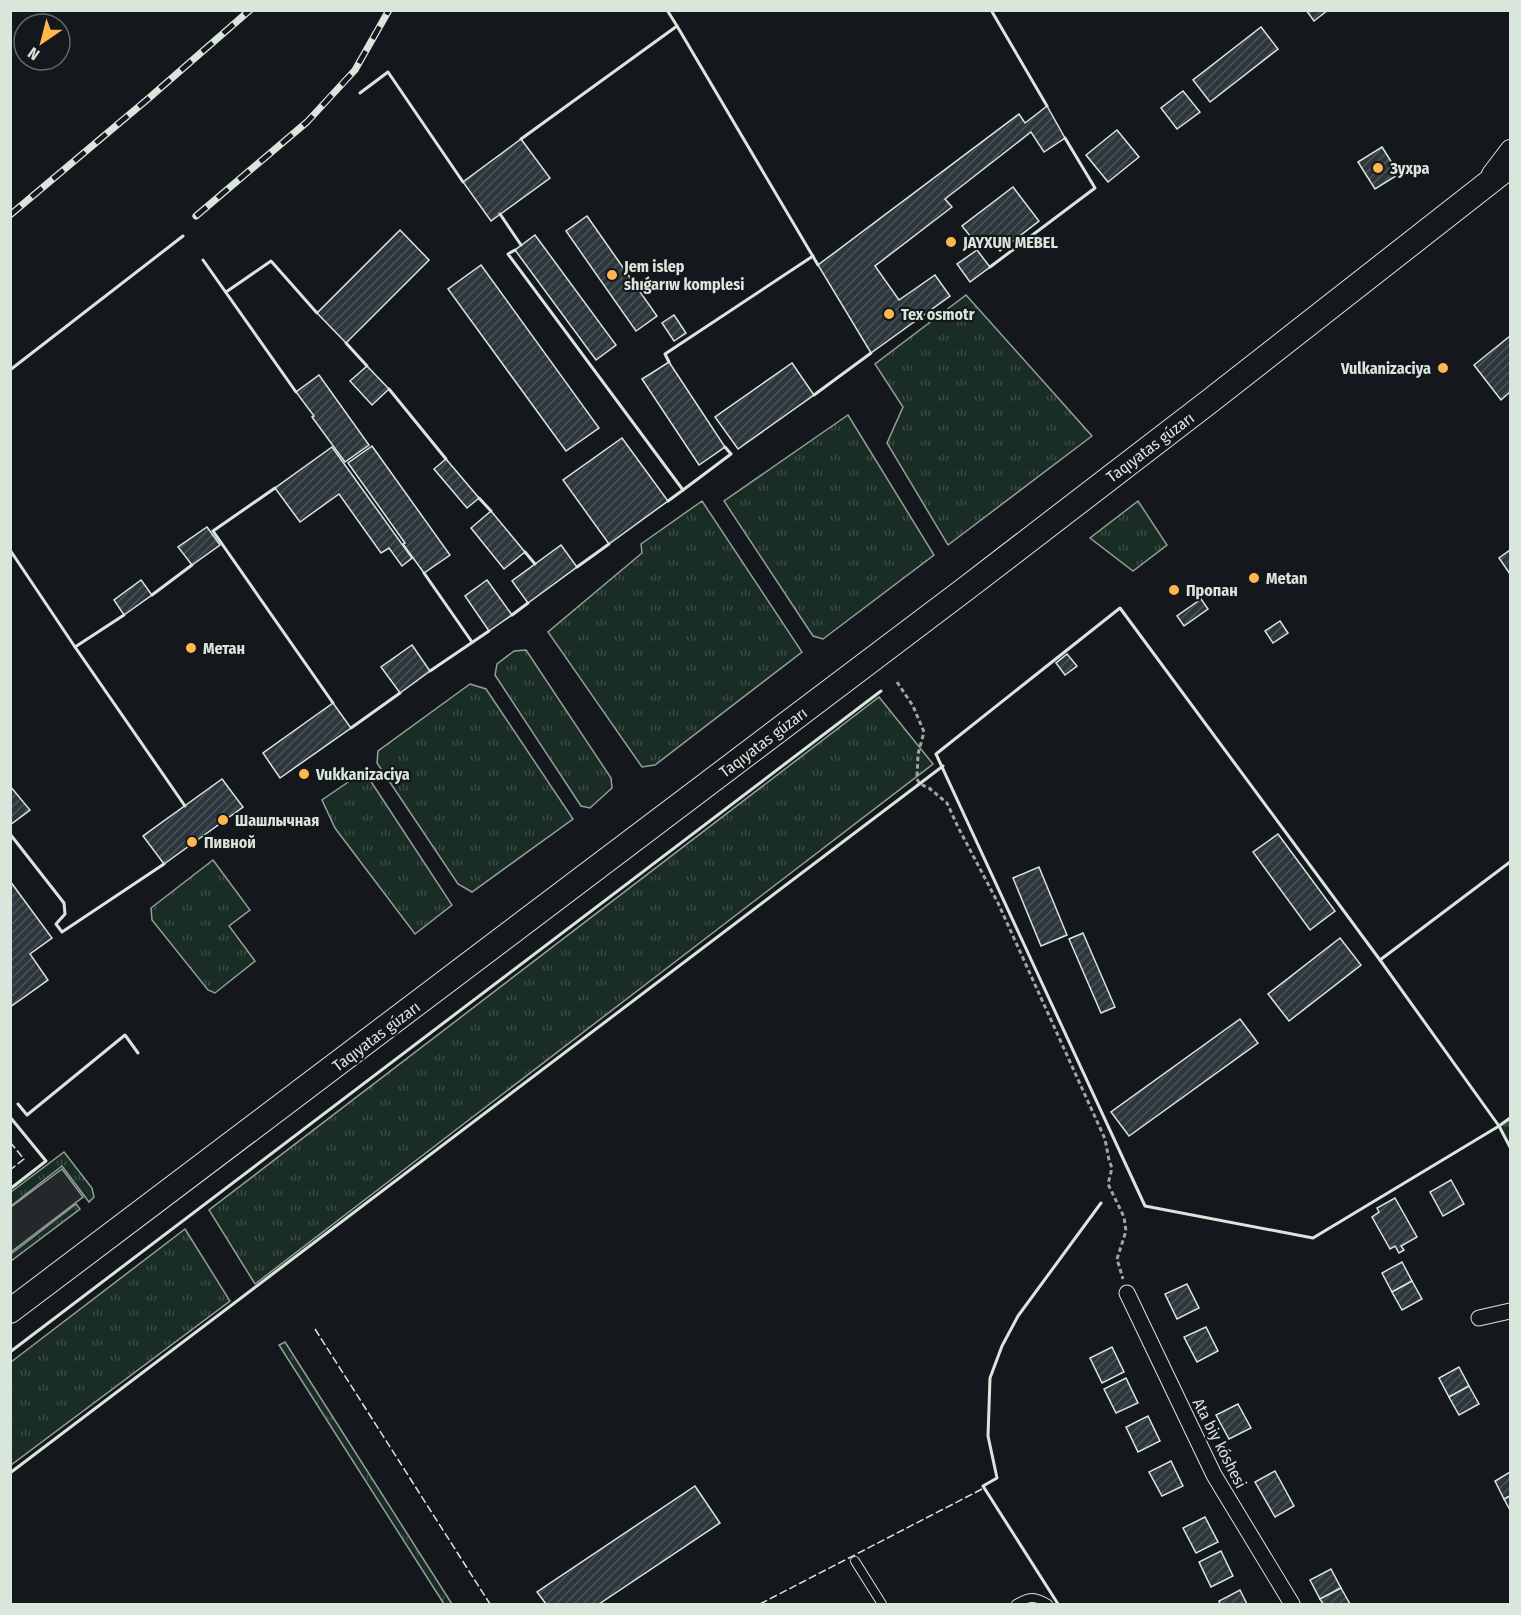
<svg xmlns="http://www.w3.org/2000/svg" width="1521" height="1615" viewBox="0 0 1521 1615" font-family="'Fira Sans Condensed',sans-serif">
<defs>
<pattern id="grass-tufts" width="24" height="20" patternUnits="userSpaceOnUse" patternTransform="scale(1.5)"><rect width="24" height="20" fill="#1a2d24"/><path d="M3 7l-1-3M5 7V3M7 7l1-3M15 17l-1-3M17 17v-4M19 17l1-3" fill="none" stroke="#3b4b43"/></pattern>
<pattern id="cemetery-stones" width="16" height="16" patternUnits="userSpaceOnUse" patternTransform="scale(1.5)"><rect width="16" height="16" fill="#1a2d24"/><path d="M2 7V4a2 2 0 0 1 4 0v3zM10 15v-3a2 2 0 0 1 4 0v3z" fill="#3b4b43"/></pattern>
<pattern id="building-hatch" width="6" height="6" patternUnits="userSpaceOnUse" patternTransform="scale(1.5)"><rect width="6" height="6" fill="#2c363c"/><path d="M-1 1l2-2M0 6l6-6M5 7l2-2" fill="none" stroke="#4a5358"/></pattern>
</defs>
<rect width="100%" height="100%" fill="#14181c"/>
<!-- grass -->
<g fill="url(#grass-tufts)" stroke="#939e99" stroke-width="1.5">
<polygon points="966,295 1092,436 948,545 887,443 903,407 875,364"/>
<polygon points="848,415 934,555 823,639 813,636 724,501"/>
<polygon points="702,501 802,652 655,765 642,767 548,632 642,553 641,544"/>
<polygon points="1138,501 1167,545 1133,571 1090,538"/>
<polygon points="526,650 611,778 612,788 590,808 581,806 495,675 497,664 514,651"/>
<polygon points="470,684 486,689 573,819 472,892 458,884 377,763 378,751"/>
<polygon points="879,697 933,764 255,1284 209,1210"/>
<polygon points="357,776 370,780 452,905 415,934 335,828 322,800"/>
<polygon points="213,860 250,910 229,926 255,961 215,993 208,990 152,920 151,908"/>
<polygon points="64,1152 92,1188 94,1197 89,1202 62,1166 11,1206 11,1192"/>
<polygon points="76,1204 80,1209 11,1261 11,1254"/>
<polygon points="185,1229 230,1301 11,1465 11,1362"/>
<polygon points="285,1342 452,1604 444,1604 279,1345"/>
</g>
<!-- cemetery -->
<polygon fill="url(#cemetery-stones)" stroke="#939e99" stroke-width="1.5" points="1510,1118 1510,1147 1499,1126"/>
<!-- parking -->
<polygon fill="#24282b" stroke="#939e99" stroke-width="1.5" points="62,1169 83,1197 11,1252 11,1207"/>
<!-- building -->
<g fill="url(#building-hatch)" stroke="#d8e6dc" stroke-width="1.5">
<polygon points="1306,10 1328,10 1314,21"/>
<polygon points="1261,27 1278,49 1210,102 1193,80"/>
<polygon points="1183,91 1200,112 1177,129 1161,108"/>
<polygon points="1047,106 1065,138 1044,152 1031,132 945,199 952,207 875,266 899,300 935,275 950,296 871,353 818,265 1019,114 1025,123"/>
<polygon points="1117,130 1139,157 1108,182 1086,155"/>
<polygon points="521,139 550,178 491,221 463,182"/>
<polygon points="1382,147 1399,174 1375,189 1358,162"/>
<polygon points="1013,187 1039,221 1000,251 990,238 979,247 962,226"/>
<polygon points="587,216 657,316 636,331 566,231"/>
<polygon points="400,230 429,260 346,343 317,313"/>
<polygon points="535,235 616,345 596,360 515,250"/>
<polygon points="977,250 990,267 970,282 957,264"/>
<polygon points="481,265 599,428 566,451 448,289"/>
<polygon points="674,315 686,333 674,341 662,323"/>
<polygon points="1510,336 1510,392 1501,400 1474,365"/>
<polygon points="669,362 725,447 699,465 642,379"/>
<polygon points="792,363 814,395 738,449 715,417"/>
<polygon points="367,366 389,389 372,405 350,381"/>
<polygon points="319,375 369,445 345,462 312,417 314,416 296,392"/>
<polygon points="622,438 668,501 609,544 563,480"/>
<polygon points="372,446 450,555 424,573 403,544 405,543 348,463"/>
<polygon points="332,447 412,558 402,566 389,548 381,553 339,494 300,522 275,488"/>
<polygon points="446,459 479,498 467,508 434,469"/>
<polygon points="491,511 525,552 504,569 471,528"/>
<polygon points="207,527 220,545 192,565 178,547"/>
<polygon points="561,545 577,567 528,603 512,581"/>
<polygon points="1510,550 1510,574 1499,558"/>
<polygon points="141,580 152,595 124,615 114,600"/>
<polygon points="487,580 512,615 489,631 465,596"/>
<polygon points="1201,599 1208,609 1184,626 1177,616"/>
<polygon points="1280,621 1288,633 1273,643 1265,631"/>
<polygon points="412,645 430,671 400,693 381,667"/>
<polygon points="1067,654 1077,666 1065,675 1056,663"/>
<polygon points="333,703 351,728 280,778 263,753"/>
<polygon points="222,779 243,807 164,864 143,836"/>
<polygon points="10,786 30,810 10,825"/>
<polygon points="1278,834 1335,911 1310,930 1253,852"/>
<polygon points="1039,867 1067,935 1041,946 1013,878"/>
<polygon points="10,881 52,938 30,954 48,980 10,1007"/>
<polygon points="1083,933 1115,1007 1101,1013 1069,939"/>
<polygon points="1340,938 1361,965 1289,1021 1268,994"/>
<polygon points="1240,1019 1258,1043 1129,1136 1111,1112"/>
<polygon points="1451,1180 1464,1204 1443,1216 1430,1192"/>
<polygon points="1395,1198 1417,1237 1401,1246 1404,1250 1399,1253 1395,1246 1390,1249 1372,1217 1379,1212 1377,1208"/>
<polygon points="1402,1262 1412,1281 1392,1292 1382,1273"/>
<polygon points="1412,1281 1422,1299 1402,1310 1392,1292"/>
<polygon points="1187,1284 1199,1308 1177,1319 1165,1294"/>
<polygon points="1206,1327 1218,1351 1197,1362 1184,1337"/>
<polygon points="1112,1347 1124,1372 1102,1383 1090,1358"/>
<polygon points="1459,1367 1469,1386 1449,1397 1439,1378"/>
<polygon points="1126,1378 1138,1403 1116,1413 1104,1389"/>
<polygon points="1469,1386 1479,1404 1459,1415 1449,1397"/>
<polygon points="1238,1404 1251,1428 1229,1439 1216,1415"/>
<polygon points="1148,1416 1160,1441 1138,1452 1126,1427"/>
<polygon points="1171,1461 1183,1486 1162,1496 1149,1472"/>
<polygon points="1275,1471 1294,1506 1275,1517 1255,1482"/>
<polygon points="1510,1472 1510,1496 1504,1499 1495,1481"/>
<polygon points="695,1486 720,1523 599,1604 546,1604 537,1592"/>
<polygon points="1510,1496 1510,1510 1504,1499"/>
<polygon points="1205,1517 1218,1542 1196,1553 1183,1528"/>
<polygon points="1221,1551 1233,1576 1211,1587 1199,1562"/>
<polygon points="1331,1569 1341,1588 1320,1599 1310,1580"/>
<polygon points="1341,1588 1350,1604 1323,1604 1320,1599"/>
<polygon points="1240,1590 1247,1604 1220,1604 1219,1601"/>
</g>
<g fill="none" stroke-linecap="round" stroke-linejoin="round">
<!-- service casing -->
<g stroke="#d8e6dc" stroke-width="10">
<g id="service">
<polyline points="855,1561 882,1604"/>
<path d="M 1016,1604 C 1030,1596 1035,1596 1048,1604"/>
</g>
</g>
<!-- minor casing -->
<g stroke="#d8e6dc" stroke-width="17">
<g id="minor">
<polyline points="1127,1293 1214,1475 1292,1604"/>
<polyline points="1479,1318 1510,1311"/>
</g>
</g>
<!-- tertiary casing -->
<g stroke="#d8e6dc" stroke-width="20">
<polyline id="tertiary" points="1491,174 1510,149"/>
</g>
<!-- trunk casing -->
<g stroke="#d8e6dc" stroke-width="26">
<polyline id="trunk" points="10,1311 964,590 1210,401 1510,166"/>
</g>
<!-- path -->
<polyline stroke="#9da8a2" stroke-width="3" stroke-dasharray="4.5 3" stroke-linecap="butt" points="897,682 913,706 924,732 918,754 917,779 920,784 929,788 947,803 958,827 998,903 1105,1139 1109,1160 1112,1168 1108,1184 1124,1217 1126,1231 1117,1259 1123,1279"/>
<!-- service -->
<use href="#service" stroke="#14181c" stroke-width="8"/>
<!-- minor -->
<use href="#minor" stroke="#14181c" stroke-width="15"/>
<!-- tertiary -->
<use href="#tertiary" stroke="#14181c" stroke-width="18"/>
<!-- trunk -->
<use href="#trunk" stroke="#14181c" stroke-width="24"/>
<!-- rail casing -->
<g stroke="#d8e6dc" stroke-width="7">
<g id="rail">
<polyline points="10,215 149,98 250,10"/>
<polyline points="196,216 307,122 355,70 389,10"/>
</g>
</g>
<!-- rail -->
<use href="#rail" stroke="#14181c" stroke-width="4.5" stroke-dasharray="14" stroke-linecap="butt"/>
<!-- fence -->
<g stroke="#d8e6dc" stroke-width="1.5" stroke-dasharray="8 3" stroke-linecap="butt">
<polyline points="10,1142 24,1159 10,1170"/>
<polyline points="315,1329 490,1604"/>
<polyline points="760,1604 984,1488"/>
</g>
<!-- wall -->
<g stroke="#d8e6dc" stroke-width="3">
<polyline points="667,10 677,26"/>
<polyline points="991,10 1047,106"/>
<polyline points="360,93 388,72 463,182"/>
<polyline points="521,139 677,26 818,265"/>
<polyline points="500,214 521,245"/>
<polyline points="515,250 508,254 683,490 731,454 725,447"/>
<polyline points="203,260 296,392"/>
<polyline points="990,267 1095,188 1065,138"/>
<polyline points="226,292 271,261 317,313"/>
<polyline points="346,343 367,366"/>
<polyline points="669,362 665,354 813,256"/>
<polyline points="10,370 183,236"/>
<polyline points="389,389 446,459"/>
<polyline points="814,395 871,353"/>
<polyline points="275,488 213,531 333,703"/>
<polyline points="479,498 491,511"/>
<polyline points="668,501 683,490"/>
<polyline points="10,550 75,647 185,806"/>
<polyline points="525,552 535,564"/>
<polyline points="577,567 609,544"/>
<polyline points="424,573 472,642"/>
<polyline points="152,595 192,565"/>
<polyline points="512,615 528,603"/>
<polyline points="75,647 124,615"/>
<polyline points="430,671 489,631"/>
<polyline points="351,728 400,693"/>
<polyline points="10,834 64,903 65,914 56,924 62,932 164,864"/>
<polyline points="1380,960 1510,862"/>
<polyline points="18,1104 27,1115 125,1035 138,1053"/>
<polyline points="10,1117 46,1161 10,1189"/>
<polyline points="1510,1118 1499,1126 1313,1238 1145,1206 936,754 1120,608 1380,960 1499,1126 1510,1147"/>
<polyline points="10,1352 881,691"/>
<polyline points="10,1473 943,766"/>
<polyline points="1058,1604 983,1486 997,1478 988,1436 990,1378 1002,1346 1018,1316 1101,1203"/>
</g>
</g>
<!-- markers -->
<g fill="#ffb74d" stroke="#14181c" stroke-width="2">
<circle cx="1378" cy="168" r="6"/>
<circle cx="951" cy="242" r="6"/>
<circle cx="612" cy="275" r="6"/>
<circle cx="889" cy="314" r="6"/>
<circle cx="1443" cy="368" r="6"/>
<circle cx="1254" cy="578" r="6"/>
<circle cx="1174" cy="590" r="6"/>
<circle cx="191" cy="648" r="6"/>
<circle cx="304" cy="774" r="6"/>
<circle cx="223" cy="820" r="6"/>
<circle cx="192" cy="842" r="6"/>
</g>
<g text-anchor="middle" stroke-width="4.5" stroke-linejoin="round" paint-order="stroke">
<!-- poi labels -->
<g font-size="16" font-weight="bold" fill="#d8e6dc" stroke="#14181c" text-anchor="start">
<text x="1390" y="174">Зухра</text>
<text x="963" y="248">JAYXUN MEBEL</text>
<text x="624" y="272">Jem islep<tspan x="624" dy="18">shıǵarıw komplesi</tspan></text>
<text x="901" y="320">Tex osmotr</text>
<text x="1431" y="374" text-anchor="end">Vulkanizaciya</text>
<text x="1266" y="584">Metan</text>
<text x="1186" y="596">Пропан</text>
<text x="203" y="654">Метан</text>
<text x="316" y="780">Vukkanizaciya</text>
<text x="235" y="826">Шашлычная</text>
<text x="204" y="848">Пивной</text>
</g>
<!-- street labels -->
<g font-size="16" fill="#d8e6dc" stroke="#14181c">
<text transform="translate(1150 447) rotate(-37)" y="6">Taqıyatas gúzarı</text>
<text transform="translate(763 742) rotate(-37)" y="6">Taqıyatas gúzarı</text>
<text transform="translate(376 1036) rotate(-37)" y="6">Taqıyatas gúzarı</text>
<text transform="translate(1220 1443) rotate(63)" y="6">Ata biy kóshesi</text>
</g>
</g>
<!-- border -->
<rect width="1521" height="1615" fill="none" stroke="#d8e6dc" stroke-width="24"/>
<!-- north arrow -->
<g transform="translate(42 42) rotate(215)"><circle r="28" fill="#14181c" stroke="#626a69" stroke-width="1.5"/>
<path d="M0-4.5L10 22L0 15L-10 22Z" fill="#ffb74d"/>
<text y="-9" font-size="16" font-weight="bold" text-anchor="middle" fill="#d8e6dc">N</text>
</g>
</svg>
